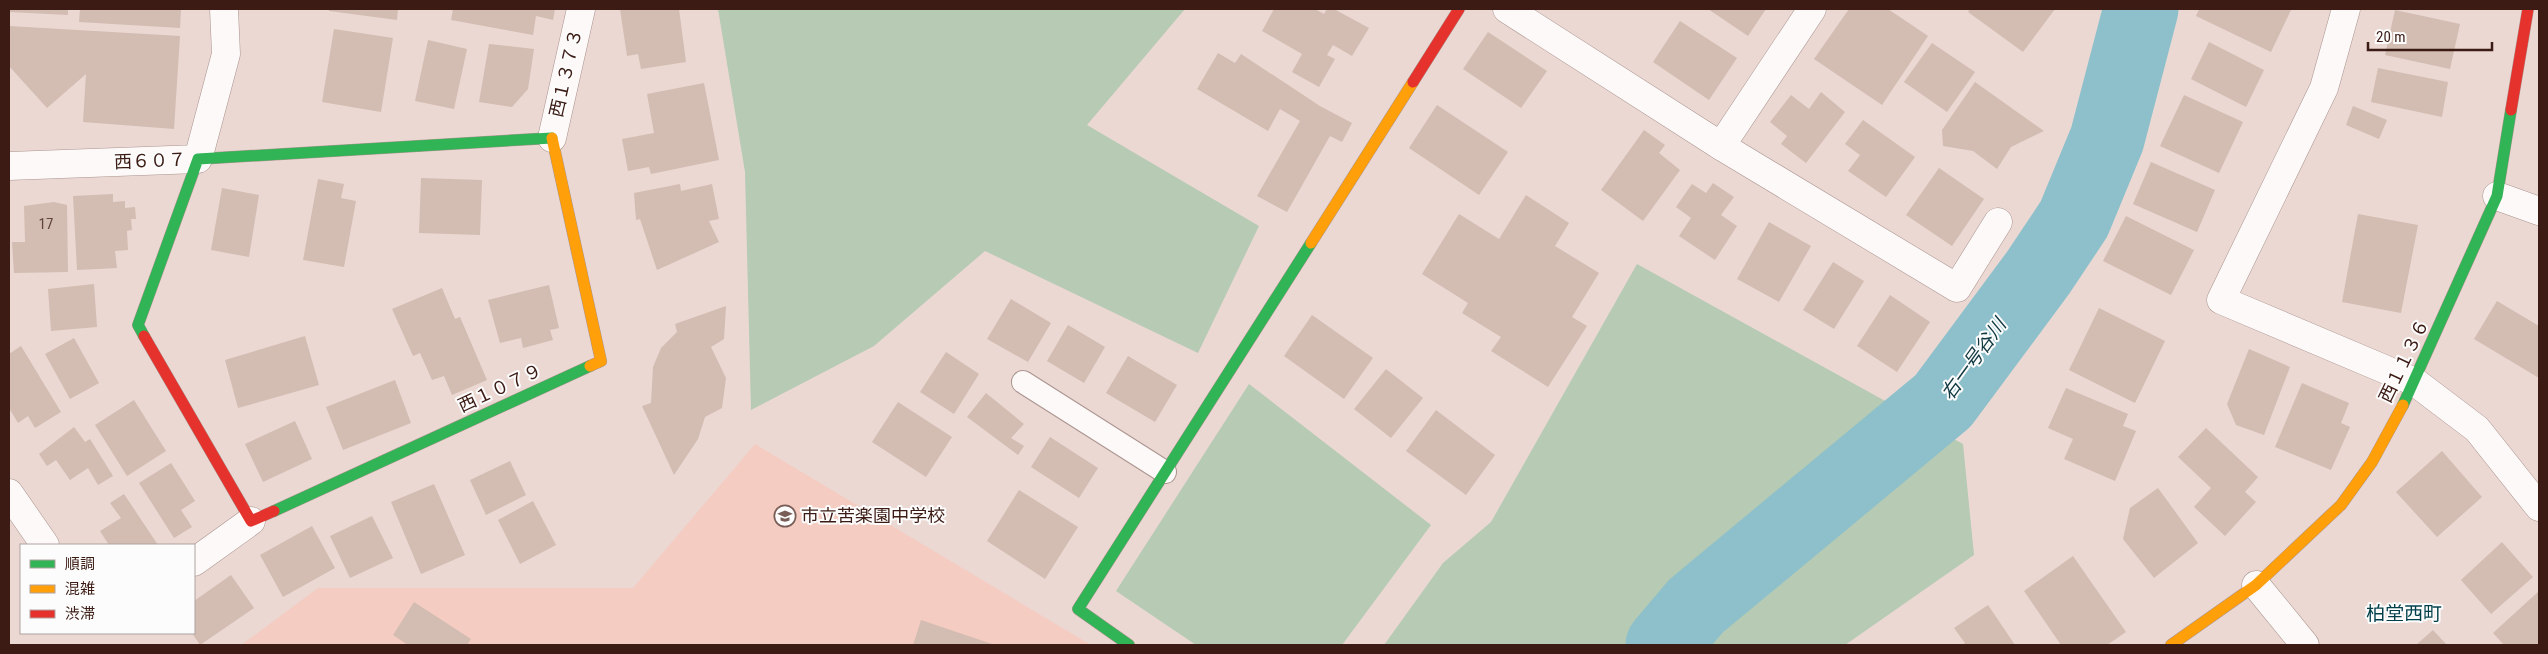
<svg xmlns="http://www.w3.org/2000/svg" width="2548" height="654" viewBox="0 0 2548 654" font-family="'Roboto Condensed','Noto Sans JP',sans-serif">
<rect width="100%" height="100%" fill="#ebd8d3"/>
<!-- built -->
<polygon fill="#f4ccc2" points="755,444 1091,645 241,645 318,588 633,588"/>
<!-- green -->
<g fill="#b6cab4">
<polygon points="718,9 1185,9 1087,125 1259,226 1198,353 985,251 874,346 751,410 745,172"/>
<polygon points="1637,264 1963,444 1974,555 1845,645 1384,645 1443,563 1491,522"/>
<polygon points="1249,384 1431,525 1342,645 1196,645 1116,591"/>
</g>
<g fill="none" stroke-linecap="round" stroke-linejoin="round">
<!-- river -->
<polyline stroke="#8dc0cb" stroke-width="75" points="1663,645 1696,606 1943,401 2038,273 2074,219 2107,139 2141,9"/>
</g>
<!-- building -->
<g fill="#d3bcb1">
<polygon points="9,9 68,9 68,15 9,12"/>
<polygon points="80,9 181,9 180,28 79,22"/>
<polygon points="329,9 398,9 397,20 329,11"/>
<polygon points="453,9 555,9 553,20 536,16 533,35 451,20"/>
<polygon points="620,9 679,9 686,62 641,69 638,54 627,56"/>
<polygon points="1274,9 1315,9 1324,14 1327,9 1334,9 1369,28 1352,56 1333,45 1327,55 1335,59 1319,87 1292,72 1302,54 1262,31"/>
<polygon points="1708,9 1766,9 1748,36"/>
<polygon points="1849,9 1888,9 1928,36 1882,105 1814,59"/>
<polygon points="1970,9 2055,9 2023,52 1968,12"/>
<polygon points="2199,9 2288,9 2291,10 2271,52 2196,16"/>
<polygon points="2395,10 2460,24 2450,69 2385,55"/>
<polygon points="1680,21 1737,58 1709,100 1653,62"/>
<polygon points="9,26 180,36 174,129 83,122 86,74 47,108 9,66"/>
<polygon points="334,29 393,38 381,112 322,102"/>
<polygon points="1488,32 1547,71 1521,108 1463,69"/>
<polygon points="428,40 467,49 454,109 415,101"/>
<polygon points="2209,42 2264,70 2246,107 2191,79"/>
<polygon points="1932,43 1975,72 1947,112 1904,82"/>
<polygon points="489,44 534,49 528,89 512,107 479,102"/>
<polygon points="1218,53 1235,63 1241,54 1320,106 1352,123 1342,142 1330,136 1287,212 1257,196 1300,121 1280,109 1268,131 1197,89"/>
<polygon points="2378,68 2448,82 2442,117 2371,102"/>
<polygon points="1975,82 2044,131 2011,147 1997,169 1973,151 1943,146 1942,130"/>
<polygon points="704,83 719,160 651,174 649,167 628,171 622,139 654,133 647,94"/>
<polygon points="1821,92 1845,112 1806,163 1781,144 1787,136 1770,122 1791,95 1809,109"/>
<polygon points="2184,95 2243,122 2219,173 2160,146"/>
<polygon points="1437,105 1508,152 1479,195 1409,148"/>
<polygon points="2353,106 2387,120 2379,139 2346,125"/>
<polygon points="1863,120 1915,157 1886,197 1848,171 1860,155 1845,144"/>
<polygon points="1644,130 1665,145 1659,153 1680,170 1643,221 1601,190"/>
<polygon points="2151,162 2215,190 2197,232 2133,204"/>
<polygon points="1939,168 1984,199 1952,246 1906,215"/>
<polygon points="421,178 482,180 480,235 419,233"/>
<polygon points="318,179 344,184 341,198 356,201 344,267 303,260"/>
<polygon points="1713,183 1734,197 1721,215 1737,226 1715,260 1679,236 1691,218 1676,207 1692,184 1706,193"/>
<polygon points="680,184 681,191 712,184 719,219 709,221 719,242 657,270 640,219 636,220 634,193"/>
<polygon points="222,188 259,195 249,257 211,250"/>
<polygon points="113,194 113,202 125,201 125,208 135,207 136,219 131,219 132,230 127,231 128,250 115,251 117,268 77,270 73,196"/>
<polygon points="1526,195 1569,223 1555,246 1599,273 1572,317 1587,326 1548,387 1491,351 1501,337 1462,313 1468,303 1422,274 1459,214 1499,239"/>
<polygon points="54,202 67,205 68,272 14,273 12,242 25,242 24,206"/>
<polygon points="2358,214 2418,225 2401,313 2342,302"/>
<polygon points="2126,216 2194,250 2171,295 2103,261"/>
<polygon points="1769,222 1811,246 1779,302 1737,279"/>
<polygon points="1833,262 1864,281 1834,329 1803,310"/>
<polygon points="94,284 97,327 51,331 48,289"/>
<polygon points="549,285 559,328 550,330 553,340 523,348 521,338 500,343 488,300"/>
<polygon points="442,288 455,319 460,317 487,380 452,395 444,376 432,380 420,353 413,356 392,309"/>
<polygon points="1890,295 1930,322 1897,372 1857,346"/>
<polygon points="1011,299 1051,323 1028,362 987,339"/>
<polygon points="2497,301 2539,326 2539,378 2474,339"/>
<polygon points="726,306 724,339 711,347 726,378 722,408 705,417 698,439 674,475 642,406 651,403 653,367 661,348 677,332 675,324"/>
<polygon points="2099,308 2165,341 2135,403 2069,370"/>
<polygon points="1312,315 1373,358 1344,399 1284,356"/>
<polygon points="1068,325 1105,347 1084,383 1047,361"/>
<polygon points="305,336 319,385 238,408 225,360"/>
<polygon points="74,338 99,383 70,399 45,354"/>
<polygon points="21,346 61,412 35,428 28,416 18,423 9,408 9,354"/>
<polygon points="2249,349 2290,367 2264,435 2236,425 2227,404"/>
<polygon points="946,352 979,374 954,414 920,392"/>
<polygon points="1128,356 1177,385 1155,422 1106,393"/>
<polygon points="1386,369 1423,398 1391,438 1354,409"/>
<polygon points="395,380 411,423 343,450 326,407"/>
<polygon points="2302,383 2349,403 2341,423 2350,427 2331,470 2275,447"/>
<polygon points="2066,388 2128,414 2123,426 2136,431 2115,481 2064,459 2073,439 2048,428"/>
<polygon points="986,393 1024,424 1011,438 1024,446 1018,455 967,417"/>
<polygon points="134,400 166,451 127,476 95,425"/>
<polygon points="898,402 952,437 926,477 872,442"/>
<polygon points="1436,410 1495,455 1466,495 1406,451"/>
<polygon points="295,421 312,459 263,482 245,444"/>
<polygon points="74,427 85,442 90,439 113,476 98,485 88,468 70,480 56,460 47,466 39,454"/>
<polygon points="2206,428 2258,477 2245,492 2256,502 2225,536 2194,507 2211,488 2178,457"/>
<polygon points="1050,437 1098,468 1079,498 1031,467"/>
<polygon points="2442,451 2482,497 2437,537 2396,492"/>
<polygon points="510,461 526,495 486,515 470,480"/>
<polygon points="171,463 195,501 181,510 192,527 174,538 139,483"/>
<polygon points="434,484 465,555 421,574 391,502"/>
<polygon points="2158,488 2198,543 2154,578 2123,539 2130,508"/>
<polygon points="1019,490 1078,527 1045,579 987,541"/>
<polygon points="124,494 158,545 109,545 100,531 121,518 110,503"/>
<polygon points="533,501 556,545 520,564 498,520"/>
<polygon points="372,516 393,558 350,578 330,536"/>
<polygon points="312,526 335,568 283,597 260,555"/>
<polygon points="2502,542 2533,577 2491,614 2461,580"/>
<polygon points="2073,556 2126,632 2107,645 2061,645 2024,591"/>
<polygon points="231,575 254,608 200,645 192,633 194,633 194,601"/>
<polygon points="2539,591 2539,645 2504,645 2493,633"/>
<polygon points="414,602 471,639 467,645 408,645 393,635"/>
<polygon points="1988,605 2015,645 1962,645 1965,643 1954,628"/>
<polygon points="921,620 995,645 913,645"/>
<polygon points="2433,630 2447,645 2416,645"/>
</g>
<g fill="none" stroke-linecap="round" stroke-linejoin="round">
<!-- lane casing -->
<g stroke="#ab948f" stroke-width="24">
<polyline id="lane" points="1023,382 1165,472"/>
</g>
<!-- street casing -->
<g stroke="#ab948f" stroke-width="29">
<g id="street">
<polyline points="1507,9 1721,146 1957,288 1998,222"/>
<polyline points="2346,9 2324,88 2221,300 2415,382 2477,429 2539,507"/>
<polyline points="552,138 581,9"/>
<polyline points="1721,146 1812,9"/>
<polyline points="9,166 198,159 226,54 224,9"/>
<polyline points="2497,196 2539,211"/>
<polyline points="9,493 45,545"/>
<polyline points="194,562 251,521"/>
<polyline points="2256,585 2305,645"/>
</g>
</g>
<!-- fast casing -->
<g stroke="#ab948f" stroke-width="12">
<g id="fast">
<polyline points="144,336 138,325 198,159 552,138"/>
<polyline points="2403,405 2497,196 2511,110"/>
<polyline points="274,511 590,366"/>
<polyline points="1129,645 1078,609 1311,243"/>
</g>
</g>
<!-- slow casing -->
<g stroke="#ab948f" stroke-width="12">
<g id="slow">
<polyline points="552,138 601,361 590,366"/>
<polyline points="1311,243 1413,82"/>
<polyline points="2171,645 2256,585 2341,505 2372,462 2403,405"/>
</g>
</g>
<!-- jam casing -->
<g stroke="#ab948f" stroke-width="12">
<g id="jam">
<polyline points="1413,82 1459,9"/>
<polyline points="2511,110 2528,9"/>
<polyline points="144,336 251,521 274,511"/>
</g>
</g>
<!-- lane -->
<use href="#lane" stroke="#fcf9f8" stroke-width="22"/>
<!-- street -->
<use href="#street" stroke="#fcf9f8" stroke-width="28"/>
<!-- fast -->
<use href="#fast" stroke="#30b455" stroke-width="11"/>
<!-- slow -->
<use href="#slow" stroke="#ff9f0a" stroke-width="11"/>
<!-- jam -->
<use href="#jam" stroke="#e5322d" stroke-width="11"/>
</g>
<!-- icons -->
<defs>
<g id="school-ring" transform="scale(1.125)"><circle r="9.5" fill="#fcfcfc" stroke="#795d57" stroke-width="1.5"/><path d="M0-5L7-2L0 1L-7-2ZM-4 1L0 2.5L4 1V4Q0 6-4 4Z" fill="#795d57"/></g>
</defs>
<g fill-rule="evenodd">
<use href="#school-ring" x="785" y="516"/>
</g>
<g text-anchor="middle" stroke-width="4" stroke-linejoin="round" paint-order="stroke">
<!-- number labels -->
<g font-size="15" fill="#61433b">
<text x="46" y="229">17</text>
</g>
<!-- street labels -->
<g font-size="18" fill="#3b1b14" stroke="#fcfcfc">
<text transform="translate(566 73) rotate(-77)" y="6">西１３７３</text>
<text transform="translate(150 161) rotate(-2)" y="6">西６０７</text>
<text transform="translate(2404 361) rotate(-64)" y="6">西１１３６</text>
<text transform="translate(500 388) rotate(-25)" y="6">西１０７９</text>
</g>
<!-- poi labels -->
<g font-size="18" fill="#3b1b14" stroke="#fcfcfc" text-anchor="start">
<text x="801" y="522">市立苦楽園中学校</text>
</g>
<!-- water labels -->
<g font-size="19" font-style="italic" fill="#103840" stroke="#fcfcfc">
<text transform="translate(1973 359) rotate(-54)" y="7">右一号谷川</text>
</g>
<!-- neighbourhood labels -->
<g font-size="19" fill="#003f4a" stroke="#fcfcfc">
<text x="2404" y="620">柏堂西町</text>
</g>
</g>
<!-- border -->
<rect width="2548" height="654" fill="none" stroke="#3b1b14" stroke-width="20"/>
<!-- legend -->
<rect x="20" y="544" width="175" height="90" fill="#fcfcfc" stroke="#afa29f"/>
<rect x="30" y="560" width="25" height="8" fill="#30b455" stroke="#afa29f"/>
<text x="65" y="569" font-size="15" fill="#3b1b14">順調</text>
<rect x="30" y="585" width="25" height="8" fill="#ff9f0a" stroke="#afa29f"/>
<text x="65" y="594" font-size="15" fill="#3b1b14">混雑</text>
<rect x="30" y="610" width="25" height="8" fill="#e5322d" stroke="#afa29f"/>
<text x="65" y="619" font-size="15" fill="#3b1b14">渋滞</text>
<!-- scale -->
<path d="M2368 42v8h124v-8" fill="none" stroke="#3b1b14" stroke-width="2.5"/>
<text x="2376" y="42" font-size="15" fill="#3b1b14" stroke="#fcfcfc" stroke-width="4" paint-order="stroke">20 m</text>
</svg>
